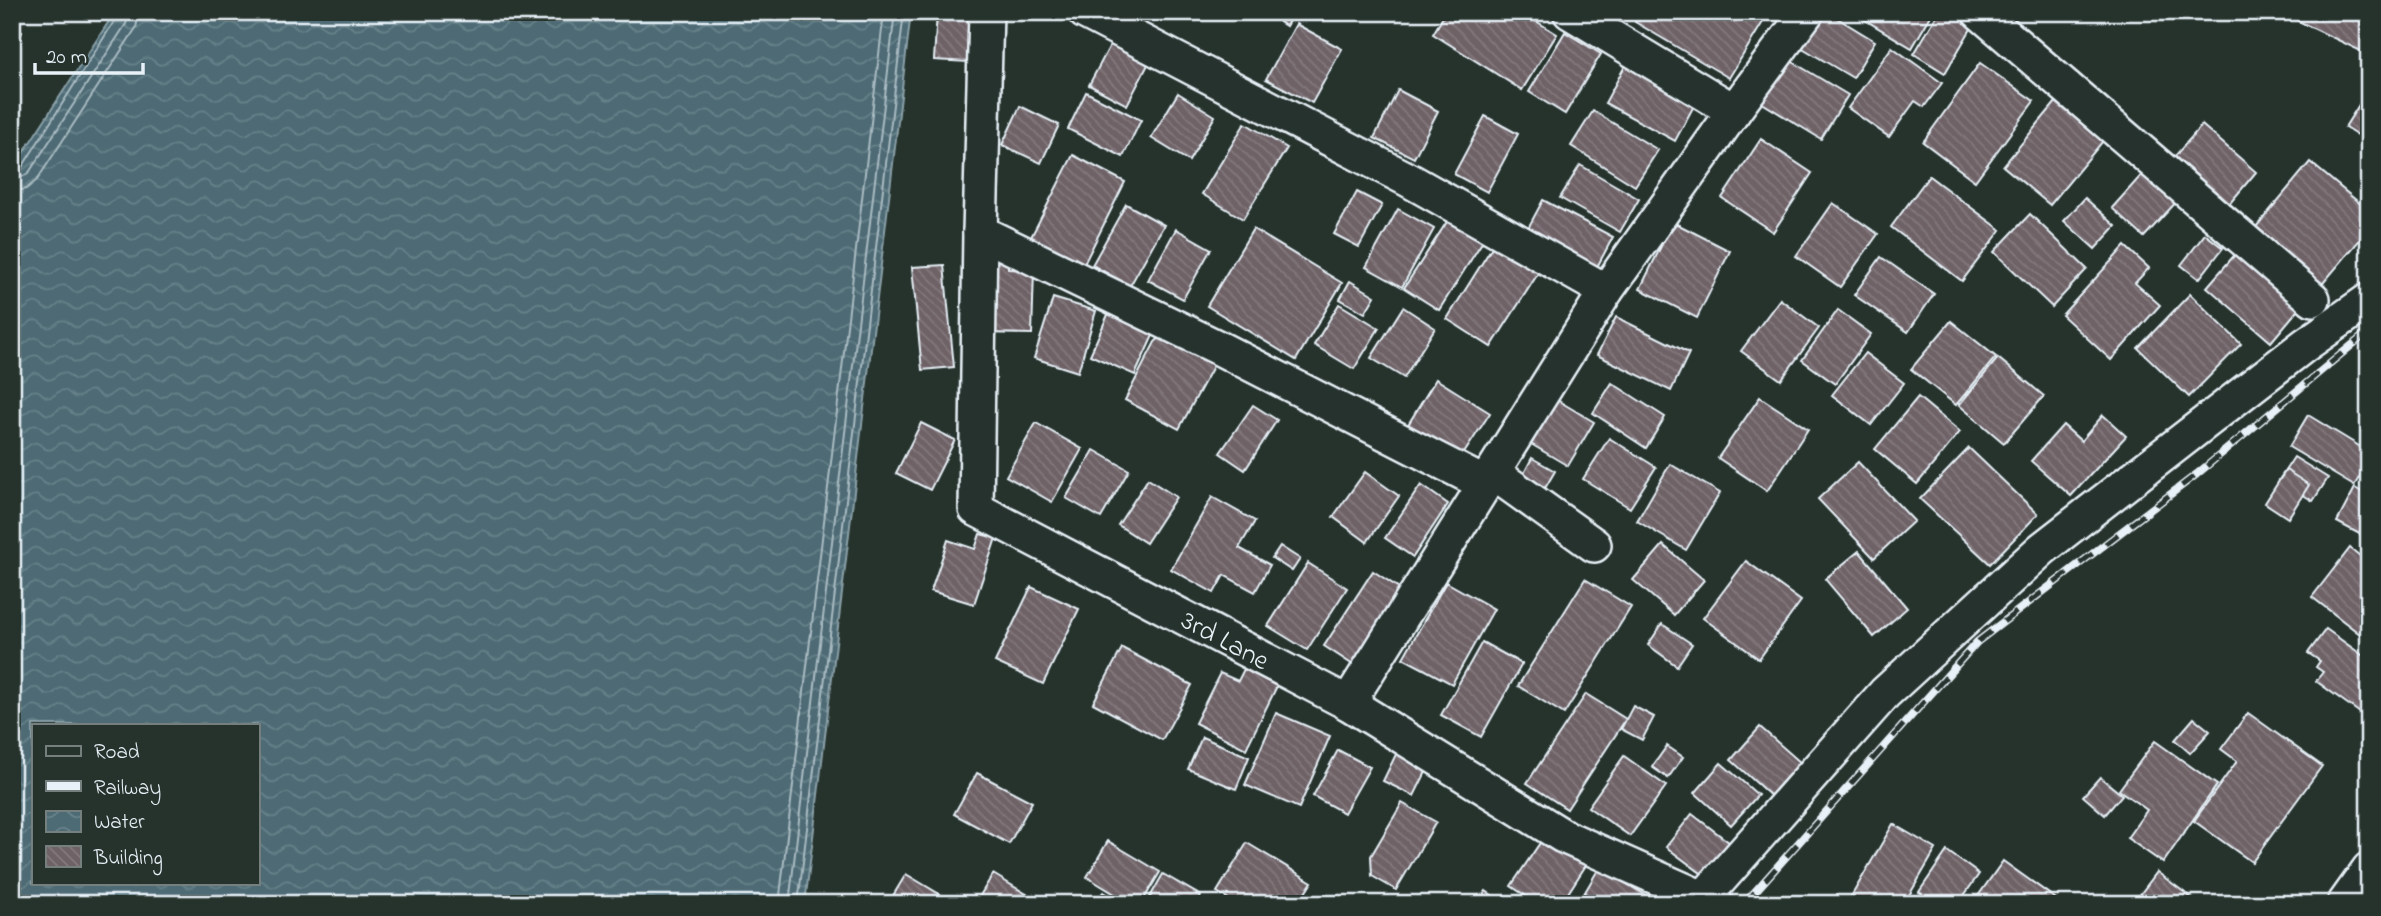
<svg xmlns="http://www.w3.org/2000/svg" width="2381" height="916" viewBox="0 0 2381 916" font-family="'Indie Flower',sans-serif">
<defs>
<pattern id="water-waves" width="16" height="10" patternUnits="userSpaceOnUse" patternTransform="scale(1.75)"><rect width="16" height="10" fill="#4d6b74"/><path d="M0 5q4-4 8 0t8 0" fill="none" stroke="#678189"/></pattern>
<pattern id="building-back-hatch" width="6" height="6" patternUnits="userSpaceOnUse" patternTransform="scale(1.75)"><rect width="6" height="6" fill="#6e6266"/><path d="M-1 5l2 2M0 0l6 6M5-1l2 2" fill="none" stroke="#83797d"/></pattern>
</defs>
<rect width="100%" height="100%" fill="#26332d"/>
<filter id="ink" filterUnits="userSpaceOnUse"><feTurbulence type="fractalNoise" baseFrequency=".0143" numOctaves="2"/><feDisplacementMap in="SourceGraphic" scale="14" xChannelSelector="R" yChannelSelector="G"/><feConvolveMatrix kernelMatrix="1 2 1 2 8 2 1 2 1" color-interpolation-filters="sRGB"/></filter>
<g filter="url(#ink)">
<!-- water -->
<path fill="url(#water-waves)" stroke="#8ba1a9" stroke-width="2" fill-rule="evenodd" d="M 115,12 L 911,12 L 805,904 L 12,904 L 12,170 ZM 33,725 L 257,725 L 257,883 L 33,883 Z"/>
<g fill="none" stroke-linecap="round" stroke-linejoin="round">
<!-- shore -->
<g stroke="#aabbc3" stroke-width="2">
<polyline points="12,173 21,169 120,12"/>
<polyline points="12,181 28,174 126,24 129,12"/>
<polyline points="12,192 26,189 37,180 136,28 139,12"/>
<polyline points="779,904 884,12"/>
<polyline points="789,904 895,12"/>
<polyline points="798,904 904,12"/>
</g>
</g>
<!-- building -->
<g fill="url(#building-back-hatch)" stroke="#e8f1f8" stroke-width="2">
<polygon points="937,12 973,12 969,62 934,60"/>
<polygon points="1264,12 1294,12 1286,26"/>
<polygon points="1446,12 1521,12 1557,34 1522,90 1433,34"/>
<polygon points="1641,12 1759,12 1766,17 1729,78 1635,22"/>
<polygon points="1820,12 1827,12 1875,41 1853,78 1799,46"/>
<polygon points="1865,12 1933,12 1912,48 1862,18"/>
<polygon points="1939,12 1957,12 1975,22 1945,73 1914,54"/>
<polygon points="2297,12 2369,12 2369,55 2294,19"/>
<polygon points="1296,24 1342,49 1312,103 1266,79"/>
<polygon points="12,29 22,32 15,53 12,52"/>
<polygon points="1565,32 1601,54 1565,114 1529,92"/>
<polygon points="1116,34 1154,53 1127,105 1089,85"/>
<polygon points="1892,47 1942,83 1924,107 1915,101 1889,137 1848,108"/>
<polygon points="1786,58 1848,95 1821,139 1759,101"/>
<polygon points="1980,63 2034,101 1975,181 1923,142"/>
<polygon points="1626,64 1696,102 1675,141 1605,103"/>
<polygon points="2369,89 2369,142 2345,127"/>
<polygon points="1398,90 1438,111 1414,158 1374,138"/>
<polygon points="1086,92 1141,120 1123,157 1068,129"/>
<polygon points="1178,93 1215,116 1189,161 1151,138"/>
<polygon points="2056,102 2103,141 2050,205 2003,166"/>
<polygon points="1020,106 1059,125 1041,163 1002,145"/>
<polygon points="1593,111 1658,150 1635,186 1571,146"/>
<polygon points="1485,116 1518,134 1487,192 1454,174"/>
<polygon points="1245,123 1287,148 1243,219 1202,194"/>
<polygon points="2202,125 2256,172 2225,209 2170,162"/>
<polygon points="1761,139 1812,173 1773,232 1722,198"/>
<polygon points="1073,155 1125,182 1084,264 1031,237"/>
<polygon points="2310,162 2369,211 2369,229 2318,289 2251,233"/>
<polygon points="1580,165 1639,199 1620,232 1560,198"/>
<polygon points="2147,169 2179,199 2144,237 2112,208"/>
<polygon points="1929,176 2001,230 1962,281 1891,227"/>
<polygon points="1357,192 1382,205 1359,247 1334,234"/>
<polygon points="2085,198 2116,226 2095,249 2064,221"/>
<polygon points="1543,200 1613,237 1597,267 1527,230"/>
<polygon points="1833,203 1878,234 1840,287 1796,256"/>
<polygon points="1126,204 1164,225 1130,286 1092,265"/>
<polygon points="1398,209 1434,229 1402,287 1366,267"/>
<polygon points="1452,214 1486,236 1439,310 1404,288"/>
<polygon points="2030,214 2087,269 2052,307 1994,252"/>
<polygon points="1673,222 1730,251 1697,318 1640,289"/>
<polygon points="1176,229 1211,249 1183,299 1148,280"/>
<polygon points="1253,229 1342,283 1296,360 1207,306"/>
<polygon points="2205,234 2223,248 2199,279 2181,265"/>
<polygon points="1494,244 1539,272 1491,347 1447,319"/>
<polygon points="2125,246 2149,268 2135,283 2160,305 2111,360 2062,315"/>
<polygon points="2239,250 2302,305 2271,342 2207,287"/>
<polygon points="987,253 1008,254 1008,269 1034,270 1032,334 984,333"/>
<polygon points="1881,257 1934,294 1908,332 1854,295"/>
<polygon points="944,265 954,367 922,370 912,267"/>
<polygon points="1350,281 1375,296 1365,313 1340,299"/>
<polygon points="2190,294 2241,344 2189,397 2138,348"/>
<polygon points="1053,298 1096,311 1078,372 1034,358"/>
<polygon points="1780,299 1819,328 1781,380 1741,351"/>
<polygon points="1339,304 1379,328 1354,369 1314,345"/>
<polygon points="1403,307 1435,328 1404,378 1371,358"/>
<polygon points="1110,310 1155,331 1135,375 1090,355"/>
<polygon points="1838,310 1871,334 1835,384 1802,360"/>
<polygon points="1616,317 1689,353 1671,391 1597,355"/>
<polygon points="1951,321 1996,357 1956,405 1911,369"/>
<polygon points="1164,334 1216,361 1179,429 1125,400 1155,342"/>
<polygon points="1865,353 1904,383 1871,425 1832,395"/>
<polygon points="1998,358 2044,396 2004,443 1959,405"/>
<polygon points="1436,379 1490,413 1459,461 1406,428"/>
<polygon points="1612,383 1665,417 1646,448 1593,413"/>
<polygon points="1760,397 1808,429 1767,491 1718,458"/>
<polygon points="1918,397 1960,432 1917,484 1875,449"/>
<polygon points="1557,400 1594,422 1568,466 1531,444"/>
<polygon points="1253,405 1277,420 1245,470 1220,453"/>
<polygon points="2103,415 2126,436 2071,496 2031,461 2063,425 2081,441"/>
<polygon points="2308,415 2369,452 2369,461 2354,486 2289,447"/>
<polygon points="921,423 955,440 930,490 896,473"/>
<polygon points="1036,423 1082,449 1052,502 1006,476"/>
<polygon points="1609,438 1656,467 1630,508 1583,479"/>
<polygon points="1969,448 2038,514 1990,564 1920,499"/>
<polygon points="1094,450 1129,470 1101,518 1066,498"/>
<polygon points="2294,457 2328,478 2313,501 2279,480"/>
<polygon points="1532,458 1555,471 1544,490 1522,477"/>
<polygon points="1858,462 1914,521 1874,558 1818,499"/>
<polygon points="1670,464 1720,493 1686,550 1637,521"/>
<polygon points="2286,470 2309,485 2288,518 2265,503"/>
<polygon points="1365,472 1399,496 1367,542 1333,517"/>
<polygon points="1148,479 1176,497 1146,543 1118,525"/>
<polygon points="1421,485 1448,504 1413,557 1385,538"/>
<polygon points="2355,488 2369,496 2369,539 2337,522"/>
<polygon points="1212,497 1255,521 1239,548 1270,565 1255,592 1224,575 1214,593 1171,569"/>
<polygon points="980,534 996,538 974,604 931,591 948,540 975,549"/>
<polygon points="1663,545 1704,580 1674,615 1633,580"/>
<polygon points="1280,546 1300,559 1292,571 1272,558"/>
<polygon points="2350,548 2369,563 2369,641 2312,597"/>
<polygon points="1859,551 1907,608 1874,637 1825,579"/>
<polygon points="1746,561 1801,601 1759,659 1703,618"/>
<polygon points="1308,563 1347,588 1307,650 1268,626"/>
<polygon points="1373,571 1410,595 1361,670 1324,646"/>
<polygon points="1585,579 1631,607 1564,714 1518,686"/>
<polygon points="1446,582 1494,609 1452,684 1403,658"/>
<polygon points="1031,587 1079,609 1043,684 995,662"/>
<polygon points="1662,624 1692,644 1677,666 1648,645"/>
<polygon points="2326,629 2369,660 2369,702 2360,713 2316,681 2323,672 2316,667 2320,661 2308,653"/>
<polygon points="1482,642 1522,664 1481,737 1441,715"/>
<polygon points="1122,648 1192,685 1162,740 1093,703"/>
<polygon points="1244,669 1277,686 1246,749 1195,723 1220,673 1238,681"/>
<polygon points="1586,694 1626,719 1567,809 1527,783"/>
<polygon points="1633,706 1654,717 1642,740 1621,729"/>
<polygon points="1276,713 1330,736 1299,808 1245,785"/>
<polygon points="2248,713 2322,766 2252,862 2194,821 2237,761 2221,749"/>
<polygon points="2194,718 2210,731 2190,753 2175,740"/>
<polygon points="1760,727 1801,763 1771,796 1731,760"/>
<polygon points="1202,737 1249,757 1236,789 1188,769"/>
<polygon points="2155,741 2217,785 2163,863 2127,838 2147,810 2119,790"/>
<polygon points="1667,746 1683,757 1668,778 1652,767"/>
<polygon points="1399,748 1430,764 1414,796 1383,781"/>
<polygon points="1338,750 1370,767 1344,813 1313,796"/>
<polygon points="1624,756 1666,786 1630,836 1588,807"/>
<polygon points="1721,763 1758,795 1731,825 1695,793"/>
<polygon points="977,773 1032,802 1009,844 954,814"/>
<polygon points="2100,777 2122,795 2105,815 2083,796"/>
<polygon points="1402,803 1436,822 1396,890 1372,876 1371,856"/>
<polygon points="1692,814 1730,843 1705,876 1666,847"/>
<polygon points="1893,824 1936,849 1904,904 1851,904 1848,902"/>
<polygon points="1546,834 1588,862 1561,904 1538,904 1511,886"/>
<polygon points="1108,841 1160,872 1141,904 1131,904 1087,877"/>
<polygon points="1247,843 1312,882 1298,904 1237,904 1217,892"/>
<polygon points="1947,851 1979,874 1958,904 1936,904 1919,892"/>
<polygon points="2003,861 2063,904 1973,903"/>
<polygon points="1599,868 1661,904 1578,904"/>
<polygon points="2157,872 2200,904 2133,904"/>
<polygon points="906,874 956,904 888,904"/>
<polygon points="993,874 1043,904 975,904"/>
<polygon points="1163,874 1201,896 1197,904 1146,904"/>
<polygon points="1486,891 1505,904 1477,904"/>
<polygon points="1103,892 1122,904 1095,904"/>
</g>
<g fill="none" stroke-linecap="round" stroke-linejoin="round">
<!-- minor casing -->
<g stroke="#e8f1f8" stroke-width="38">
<g id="minor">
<polyline points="986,12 980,232 1217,347 1485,484"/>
<polyline points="1085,12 1409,180 1606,291"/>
<polyline points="1979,12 2313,299"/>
<polyline points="1734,111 1807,12"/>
<polyline points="980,232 976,509 1348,703 1563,836 1716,904"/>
<polyline points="1492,472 1594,545"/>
<polyline points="1348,703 1606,291 1734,111 1570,12"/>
<polyline points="1698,904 1885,693 2042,549 2305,345 2369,300"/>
<polyline points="2344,904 2369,869"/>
</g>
</g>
<!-- minor -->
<use href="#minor" stroke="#26332d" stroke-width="33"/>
<!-- rail casing -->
<g stroke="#e8f1f8" stroke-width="8">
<polyline id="rail" points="1744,904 1977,642 2197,474 2369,331"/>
</g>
<!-- rail -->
<use href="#rail" stroke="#26332d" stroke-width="5" stroke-dasharray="16" stroke-linecap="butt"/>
</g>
</g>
<g text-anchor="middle" stroke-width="5" stroke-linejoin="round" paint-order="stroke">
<!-- street labels -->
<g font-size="28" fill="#e8f1f8" stroke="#26332d">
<text transform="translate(1226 639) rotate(28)" y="10">3rd Lane</text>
</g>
</g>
<!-- margin -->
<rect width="2381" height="916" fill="none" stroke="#26332d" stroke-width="42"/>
<rect x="21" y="21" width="2339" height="874" fill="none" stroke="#e8f1f8" stroke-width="2.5" filter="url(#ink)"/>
<!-- legend -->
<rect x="32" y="724" width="228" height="161" fill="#26332d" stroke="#747f7e" stroke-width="2"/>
<rect x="46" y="746" width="35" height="10" fill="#26332d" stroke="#747f7e" stroke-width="2"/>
<text x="94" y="758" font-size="21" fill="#e8f1f8">Road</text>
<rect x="46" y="781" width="35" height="10" fill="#e8f1f8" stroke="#747f7e" stroke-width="2"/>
<text x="94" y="794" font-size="21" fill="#e8f1f8">Railway</text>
<rect x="46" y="811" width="35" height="21" fill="url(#water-waves)" stroke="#747f7e" stroke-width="2"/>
<text x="94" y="828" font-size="21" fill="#e8f1f8">Water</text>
<rect x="46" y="846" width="35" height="21" fill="url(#building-back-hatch)" stroke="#747f7e" stroke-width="2"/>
<text x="94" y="864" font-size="21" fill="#e8f1f8">Building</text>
<!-- scale -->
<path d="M35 63v10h108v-10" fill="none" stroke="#e8f1f8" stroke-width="3.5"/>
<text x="46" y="63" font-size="21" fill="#e8f1f8" stroke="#26332d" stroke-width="5" paint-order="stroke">20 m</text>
</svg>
